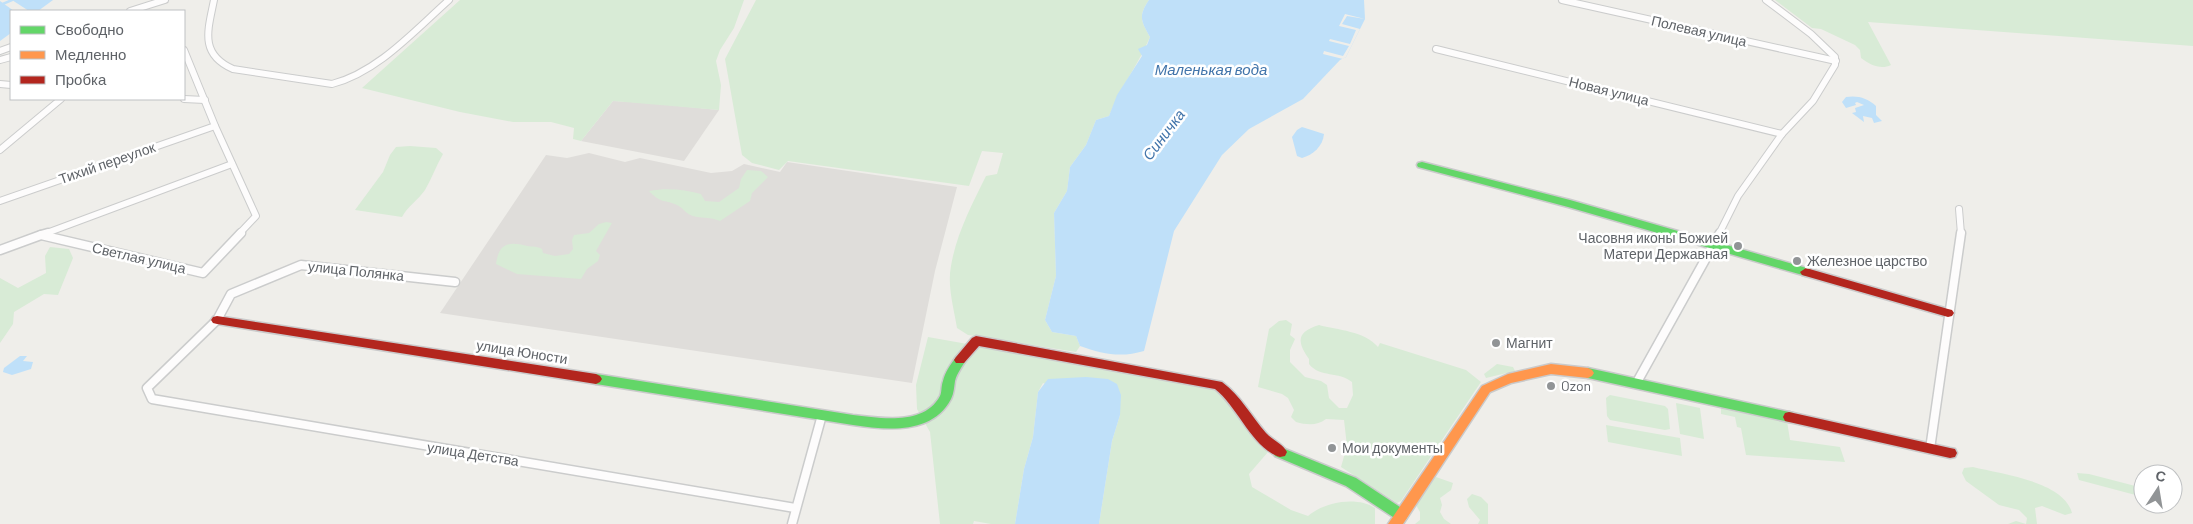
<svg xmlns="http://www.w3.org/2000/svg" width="2193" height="524" viewBox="0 0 2193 524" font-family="Barlow,sans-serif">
<rect width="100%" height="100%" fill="#efeeea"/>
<!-- industrial -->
<g fill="#dfddda">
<polygon points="613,101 648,103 719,110 684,161 581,141"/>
<polygon points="589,153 625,162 640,158 711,173 732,171 744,164 780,172 787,162 957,187 935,271 912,383 440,313 546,155 567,158"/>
</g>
<!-- green -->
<g fill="#d8ebd6">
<polygon points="460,0 744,0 734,28 720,50 716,61 721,85 719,110 613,101 581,141 573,139 574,128 551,122 513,122 460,112 362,88"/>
<path d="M 756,0 L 1149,0 C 1138,16 1141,21 1150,37 C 1138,65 1120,88 1109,116 L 1096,120 L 1086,145 L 1070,167 L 1067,191 L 1054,213 L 1056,276 L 1045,320 L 1052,332 L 1076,336 L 1080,346 L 1076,352 L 968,335 L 957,328 C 954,309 947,286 951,266 C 956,235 972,204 986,176 L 997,174 L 1003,153 L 982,151 L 969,186 L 788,161 L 779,170 L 752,163 L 742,155 L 725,59 Z"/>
<path d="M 1775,0 L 2193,0 L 2193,46 L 1868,22 L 1891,65 C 1881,70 1870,65 1861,58 L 1860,50 L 1855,45 L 1821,29 L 1812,28 Z"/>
<path d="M 410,146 L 436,148 L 443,154 C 436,166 432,178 425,190 C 418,200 408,206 402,217 L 355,210 L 383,172 L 390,155 L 396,147 Z"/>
<path d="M 747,170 L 761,171 L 768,177 L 752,193 L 750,201 L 720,221 C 708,216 701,219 693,216 C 686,214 682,207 677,205 C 664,199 661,204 649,191 C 666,188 683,189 701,194 L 705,201 L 719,202 L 739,188 L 741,179 Z"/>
<path d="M 606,222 L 612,223 L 596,251 L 600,255 L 598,261 L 587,269 L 581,279 L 517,274 L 496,264 C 499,243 508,241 527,246 C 533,247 537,246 542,249 L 543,253 L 555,256 L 569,254 L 573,249 L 572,240 L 574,235 L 589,233 L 599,224 Z"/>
<polygon points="50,247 69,249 73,258 58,295 44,294 14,312 13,324 0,343 0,278 18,288 46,273 45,256"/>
<path d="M 1286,320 L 1292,324 L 1290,335 L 1295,339 L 1290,350 L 1290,362 L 1305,377 L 1321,381 L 1327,385 L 1329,398 L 1339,408 L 1347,408 L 1353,395 L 1352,382 C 1339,371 1320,378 1309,364 L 1309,359 C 1297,342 1296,332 1319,325 C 1337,330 1365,331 1378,347 L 1380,343 L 1466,370 L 1481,382 L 1401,501 L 1397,503 L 1341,467 L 1347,446 L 1344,420 L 1326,419 C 1317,426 1307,425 1296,422 L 1291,417 L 1294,410 L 1288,398 L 1282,394 L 1258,387 L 1269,329 L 1279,321 Z"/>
<path d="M 928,337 L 1211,387 C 1237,403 1242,431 1268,452 L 1249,474 L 1252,487 L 1291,510 L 1308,516 C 1324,502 1357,496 1375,508 L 1375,524 L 1099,524 L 1112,441 L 1120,415 L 1043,383 L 1038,392 L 1033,437 L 1024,469 L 1015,524 L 991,524 L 974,521 L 973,524 L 940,524 L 930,432 L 917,409 L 916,385 Z"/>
<polygon points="1497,364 1513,367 1515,371 1486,378 1484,374"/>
<polygon points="1610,395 1665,406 1668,409 1670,429 1665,430 1610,420 1607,416 1606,398"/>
<polygon points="1676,403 1700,408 1704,439 1680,434"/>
<polygon points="1727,406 1787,421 1790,440 1840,447 1845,462 1746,455 1741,428 1737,427 1735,417 1721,414 1721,407"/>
<polygon points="1606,425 1680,438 1682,456 1608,442"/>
<path d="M 1973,467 C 2000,474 2064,481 2072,513 L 2065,515 L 2042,506 L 2035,508 L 2037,524 L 2008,524 L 2016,521 L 2026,524 L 2027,518 L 2019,510 L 1999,505 L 1966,481 L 1962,473 L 1964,468 Z"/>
<polygon points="2077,473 2089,474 2143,488 2143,497 2079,480"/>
<polygon points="1436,477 1453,483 1451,490 1440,498 1442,505 1440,512 1444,519 1451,524 1415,524 1420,520 1420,512 1416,505 1419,499"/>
<polygon points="1472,494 1481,497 1488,504 1488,524 1478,524 1480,520 1469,507 1467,499"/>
</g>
<!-- water -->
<g fill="#bfe0f9">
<polygon points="12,0 53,0 38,11 29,11"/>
<path d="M 1149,0 L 1364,0 L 1365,19 L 1346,57 L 1340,60 L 1303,99 L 1249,129 L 1222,155 L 1174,231 L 1144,351 C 1121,358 1102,354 1080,346 L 1076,336 L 1052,332 L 1045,320 L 1056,276 L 1054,213 L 1067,191 L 1070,167 L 1086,145 L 1096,120 L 1109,116 L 1117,95 L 1142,56 L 1138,49 L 1147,45 L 1150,37 C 1141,21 1138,16 1149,0 Z"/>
<polygon points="0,1 14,11 11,11 11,33 0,41"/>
<path d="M 1846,97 C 1857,95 1868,98 1876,106 L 1876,115 L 1882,121 L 1874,123 L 1872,118 L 1863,116 L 1864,122 L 1852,113 L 1856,112 L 1855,108 L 1864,105 L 1857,102 L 1855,103 L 1856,105 L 1846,108 L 1842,102 Z"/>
<path d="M 1302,127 L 1324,134 C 1323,146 1313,155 1302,158 L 1297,156 L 1292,137 L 1297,130 Z"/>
<polygon points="20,356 27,356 23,361 33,362 31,369 12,375 3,372 4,368"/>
<polygon points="1086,377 1108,379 1117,384 1121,395 1120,415 1112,441 1099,524 1015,524 1024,469 1033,437 1038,392 1048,379"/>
</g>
<!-- pier -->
<polygon fill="#efeeea" points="1345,14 1365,19 1347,16 1342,24 1360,29 1346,57 1343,59 1323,54 1324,51 1343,56 1349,46 1329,41 1330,39 1350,44 1356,30 1339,26"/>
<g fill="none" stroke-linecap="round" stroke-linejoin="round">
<!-- stream -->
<polyline stroke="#bfe0f9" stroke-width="2.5" points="0,5 12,0"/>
<!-- street-far1 casing -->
<g stroke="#cbcccc" stroke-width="8">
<g id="street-far1">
<path d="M 214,0 C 208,30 199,54 233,69 L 332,84 C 378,72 414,31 449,0"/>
<polyline points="1562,0 1836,61"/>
<polyline points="130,11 165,0"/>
<polyline points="1436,49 1782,134"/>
<polyline points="184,50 215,126 256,216 239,234"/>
<polyline points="0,51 11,47"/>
<polyline points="0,60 11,57"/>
<polyline points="0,84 11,85"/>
<polyline points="184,99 205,100"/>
<polyline points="0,150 61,99"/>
<polyline points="0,201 215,126"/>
<polyline points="1959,209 1961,234"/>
<polyline points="44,234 232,164"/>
<polyline points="1719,234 1738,196 1782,134 1813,101 1835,65 1835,57 1811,34 1766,0"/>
</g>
</g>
<!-- street casing -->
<g stroke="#cbcccc" stroke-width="11">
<g id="street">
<polyline points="41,235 48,233"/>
<polyline points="0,250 41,235 203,273 241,233"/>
<polyline points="455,282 301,265 231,294 217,320 147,388 152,399 795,508"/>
<polyline points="1637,382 1720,233"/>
<polyline points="1930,449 1961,233"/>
<polyline points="792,524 822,415"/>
</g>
</g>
<!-- fast casing -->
<g stroke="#cacacb" stroke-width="3">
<g id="fast">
<polygon points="1422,162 1570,200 1810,269 1812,272 1806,276 1568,207 1418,167 1417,165 1418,163"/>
<path d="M 960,355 L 964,357 L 966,360 C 962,367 957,373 955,381 C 954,387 954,393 951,399 C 932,435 887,430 853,425 L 596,384 L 592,382 L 590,379 L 592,376 L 596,374 L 853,415 C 880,418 924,426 940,396 C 942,392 941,386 943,381 C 945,372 951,364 956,357 Z"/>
<polygon points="1588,368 1789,412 1793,413 1795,417 1793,421 1789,422 1588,378 1584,376 1582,373 1584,370"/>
<polygon points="1280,447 1356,478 1406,511 1408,515 1406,519 1401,521 1396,519 1346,486 1275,456 1273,452 1275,448"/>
</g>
</g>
<!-- slow casing -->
<g stroke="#cacacb" stroke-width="3">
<polygon id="slow" points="1551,364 1588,368 1592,370 1594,373 1592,376 1588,378 1551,374 1511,383 1490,392 1403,524 1388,524 1482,386 1508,374"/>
</g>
<!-- jam casing -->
<g stroke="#cacacb" stroke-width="3">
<g id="jam">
<polygon points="1806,268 1948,309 1952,310 1954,313 1952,316 1948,317 1802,275 1800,272"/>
<polygon points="217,316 596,374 600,376 602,379 600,382 596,384 217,324 213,323 211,320 213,317"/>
<path d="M 976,336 L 1222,382 C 1241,396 1251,416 1266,433 C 1272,440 1283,444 1287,452 L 1285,456 L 1280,457 C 1252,448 1238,407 1215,389 L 979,346 L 964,363 L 956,363 L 954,360 L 956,357 L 972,338 Z"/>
<polygon points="1789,412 1950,448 1955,449 1957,453 1955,457 1950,458 1789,422 1785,421 1783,417 1785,413"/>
</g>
</g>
<!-- street-far1 -->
<use href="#street-far1" stroke="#fdfcfc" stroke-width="6"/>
<!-- street -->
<use href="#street" stroke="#fdfcfc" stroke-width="8"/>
<!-- fast -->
<use href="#fast" fill="#63d668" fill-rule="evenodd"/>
<!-- slow -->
<use href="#slow" fill="#ff974d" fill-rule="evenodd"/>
<!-- jam -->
<use href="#jam" fill="#b3261e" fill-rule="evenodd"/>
</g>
<!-- markers -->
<g fill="#919496" stroke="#fff" stroke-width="2">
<circle cx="1738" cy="246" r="5"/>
<circle cx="1797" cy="261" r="5"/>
<circle cx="1496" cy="343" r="5"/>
<circle cx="1551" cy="386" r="5"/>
<circle cx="1332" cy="448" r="5"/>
</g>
<g text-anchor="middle" stroke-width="5" stroke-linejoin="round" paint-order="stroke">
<!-- street labels -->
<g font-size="14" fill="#5f6368" stroke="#fff">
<text transform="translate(1699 31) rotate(13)" y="5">Полевая улица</text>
<text transform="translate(1609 91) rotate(14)" y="5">Новая улица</text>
<text transform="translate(107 163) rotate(-19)" y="5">Тихий переулок</text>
<text transform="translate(139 258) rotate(13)" y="5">Светлая улица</text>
<text transform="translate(356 271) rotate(6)" y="5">улица Полянка</text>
<text transform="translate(522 352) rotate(9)" y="5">улица Юности</text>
<text transform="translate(473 454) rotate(9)" y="5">улица Детства</text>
</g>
<!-- poi labels -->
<g font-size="14" fill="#5f6368" stroke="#fff" text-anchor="start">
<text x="1728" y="243" text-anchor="end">Часовня иконы Божией<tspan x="1728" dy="16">Матери Державная</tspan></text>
<text x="1807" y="266">Железное царство</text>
<text x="1506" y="348">Магнит</text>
<text x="1561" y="391">Ozon</text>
<text x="1342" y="453">Мои документы</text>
</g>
<!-- water labels -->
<g font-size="15" font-style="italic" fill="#4174aa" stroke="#fff">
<text x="1211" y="75">Маленькая вода</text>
<text transform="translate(1164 135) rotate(-53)" y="5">Синичка</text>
</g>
</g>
<!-- legend -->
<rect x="10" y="10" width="175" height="90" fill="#ffffff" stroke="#bfc1c3"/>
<rect x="20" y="26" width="25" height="8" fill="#63d668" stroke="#bfc1c3"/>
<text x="55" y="35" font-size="15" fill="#5f6368">Свободно</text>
<rect x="20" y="51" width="25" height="8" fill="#ff974d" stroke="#bfc1c3"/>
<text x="55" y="60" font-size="15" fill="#5f6368">Медленно</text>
<rect x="20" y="76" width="25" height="8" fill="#b3261e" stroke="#bfc1c3"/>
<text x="55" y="85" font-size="15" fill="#5f6368">Пробка</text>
<!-- north arrow -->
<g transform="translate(2158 489) rotate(12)"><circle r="24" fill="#ffffff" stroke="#bfc1c3"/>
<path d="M0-4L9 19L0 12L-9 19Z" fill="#919496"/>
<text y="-8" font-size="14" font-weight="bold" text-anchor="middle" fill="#5f6368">С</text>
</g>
</svg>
